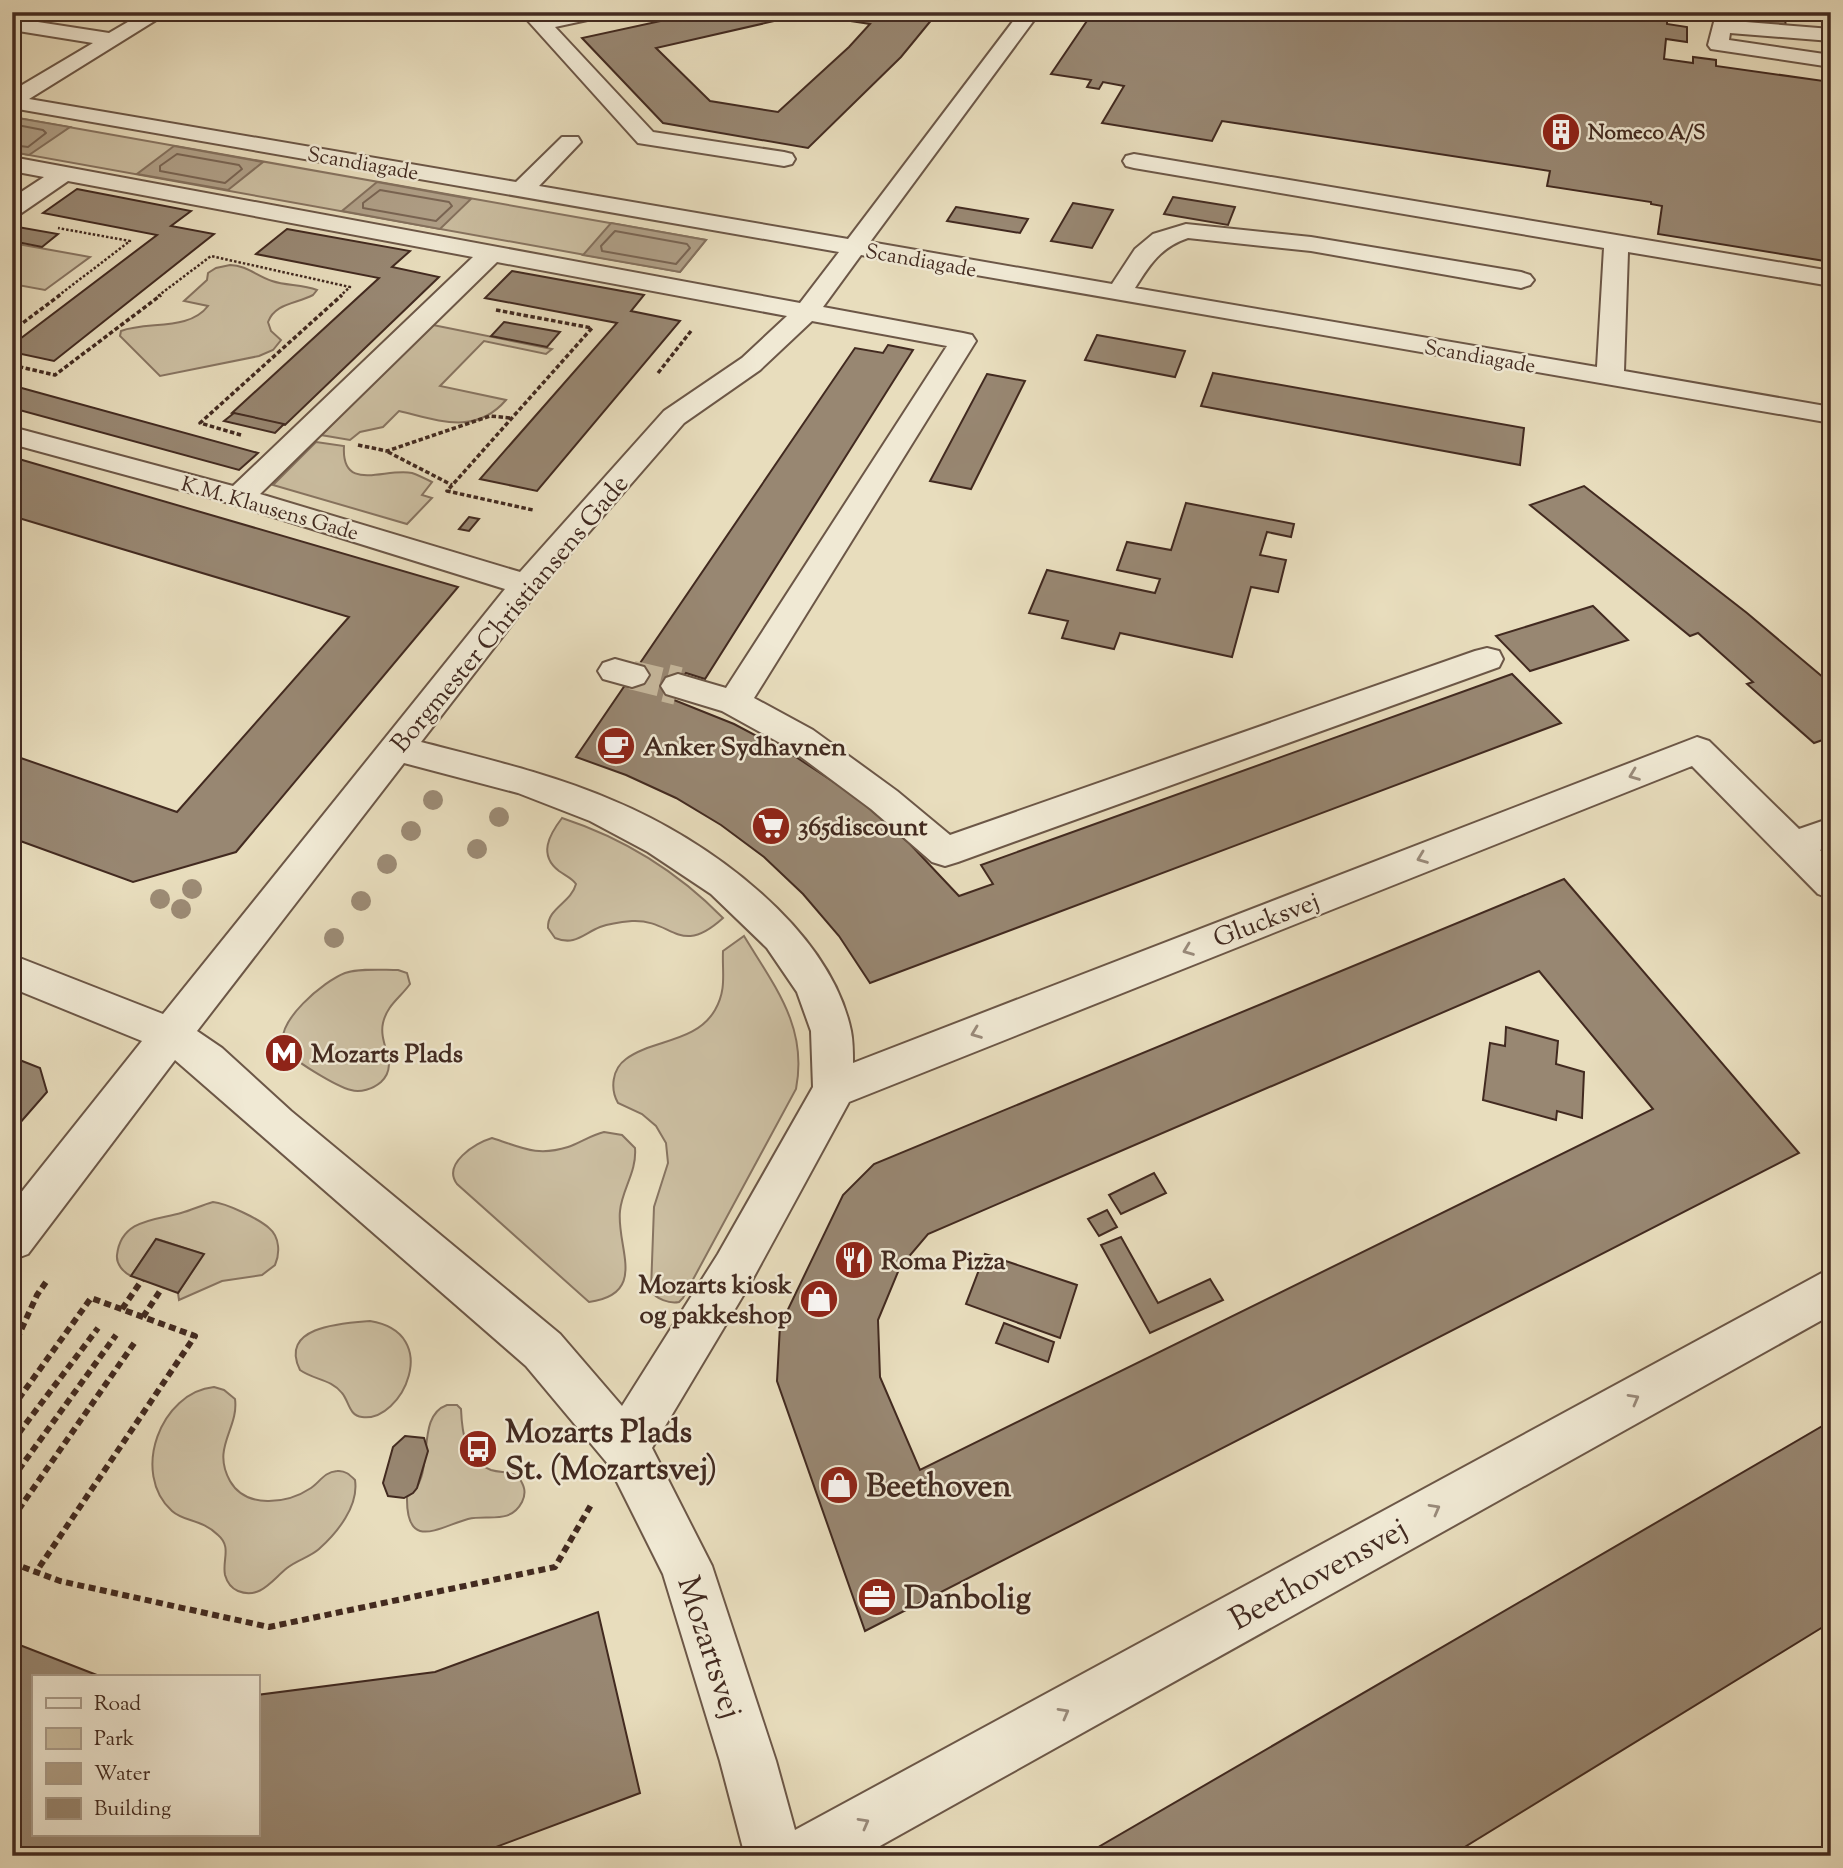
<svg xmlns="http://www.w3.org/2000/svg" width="1843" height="1868" viewBox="0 0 1843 1868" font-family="'Sorts Mill Goudy',serif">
<rect width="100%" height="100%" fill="#e8ddbd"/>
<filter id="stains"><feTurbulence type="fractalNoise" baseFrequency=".00286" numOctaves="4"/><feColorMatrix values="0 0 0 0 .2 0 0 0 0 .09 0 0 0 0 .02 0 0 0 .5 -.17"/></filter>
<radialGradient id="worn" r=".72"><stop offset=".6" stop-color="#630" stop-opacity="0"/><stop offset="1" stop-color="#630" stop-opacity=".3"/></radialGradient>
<!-- green -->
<g fill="#ccbfa2" stroke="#877461" stroke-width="2">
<polygon points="12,117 706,240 680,272 12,152"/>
<polygon points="12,243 90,257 45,290 12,284"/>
<path d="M 230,265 C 246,265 257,276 272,281 C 287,286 302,284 317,290 L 313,295 C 296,304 275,303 268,322 L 271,331 L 281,340 L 273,350 L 259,356 L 160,376 L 120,336 L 121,331 C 148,321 189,331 208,306 L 184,301 L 207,280 L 208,273 L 216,268 Z"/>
<path d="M 433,325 L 552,349 L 546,354 L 484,341 L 440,386 L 506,400 C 475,436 438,420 399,411 L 383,427 L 360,432 L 350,440 L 321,435 Z"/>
<path d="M 316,442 L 344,446 C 341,494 386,467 412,473 C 418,475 426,479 432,482 L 422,495 L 432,498 L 407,524 L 273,485 Z"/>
<path d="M 562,818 C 623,838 678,872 723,918 C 679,958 673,919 632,921 C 621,922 611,923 600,927 C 583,934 575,946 555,938 L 548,928 C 547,908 571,903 576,884 C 572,878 566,876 559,871 C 538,855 549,835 562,818 Z"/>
<path d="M 744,936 C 775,987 808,1027 796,1089 L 683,1298 L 679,1302 C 670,1304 655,1299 651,1290 L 654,1207 L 668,1163 L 666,1143 L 656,1126 L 642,1114 L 618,1103 C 610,1089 612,1069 626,1059 C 653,1039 696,1043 715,1010 C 727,989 722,973 723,951 Z"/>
<path d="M 398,970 L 407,973 L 410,984 C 400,998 387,1005 383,1023 C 378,1045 400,1064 381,1082 C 373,1089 360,1093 351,1090 C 338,1087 289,1059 284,1047 C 274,1022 324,981 345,973 C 361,968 381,970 398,970 Z"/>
<path d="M 604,1132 L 622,1135 L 635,1148 C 637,1172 622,1189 620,1211 C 616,1247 649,1294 589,1302 L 457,1184 C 442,1164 475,1143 492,1138 C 521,1147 536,1157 568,1147 C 580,1143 591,1135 604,1132 Z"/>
<path d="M 213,1202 C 226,1203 259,1219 269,1228 C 280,1237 280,1254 275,1265 L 262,1275 L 222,1281 L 179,1300 L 178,1293 L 203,1254 L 157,1239 L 131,1276 C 123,1272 116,1264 117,1255 C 121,1219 156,1220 181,1213 C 192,1210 202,1205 213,1202 Z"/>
<path d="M 370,1321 C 444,1333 402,1423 362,1417 C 349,1416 349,1401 342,1393 C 331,1379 314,1380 300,1370 C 278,1326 344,1323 370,1321 Z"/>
<path d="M 214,1387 L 224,1390 L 235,1399 C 239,1429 211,1447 230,1481 C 246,1509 287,1504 311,1488 C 320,1482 324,1472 337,1471 C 345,1470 350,1475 355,1480 C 359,1506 337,1533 319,1549 C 310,1557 297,1560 287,1568 C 272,1580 260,1600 238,1591 C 231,1588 227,1582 225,1575 C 222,1560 232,1547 218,1535 C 202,1519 184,1522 172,1511 C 130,1473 161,1392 214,1387 Z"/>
<path d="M 447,1405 L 457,1405 L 461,1409 C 462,1433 465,1460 491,1470 C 501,1473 509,1471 518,1476 C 524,1485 527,1492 522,1502 C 510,1525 488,1514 468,1519 C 439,1527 406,1552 407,1497 C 438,1478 413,1417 447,1405 Z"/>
</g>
<!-- water -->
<g fill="#b0a088" stroke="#84715e" stroke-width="2">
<polygon points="12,117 70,127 29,155 12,152"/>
<polygon points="174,146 263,162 228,190 137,174"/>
<polygon points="377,182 471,199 440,229 342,211"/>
<polygon points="611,223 706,240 680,272 583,255"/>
</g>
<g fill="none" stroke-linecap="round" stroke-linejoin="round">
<!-- shore -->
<g stroke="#796554" stroke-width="2">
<polyline points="12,124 43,130 46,133 28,147 12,145"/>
<polygon points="177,154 239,165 242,169 225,183 160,171 160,166"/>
<polygon points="380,190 449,202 452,206 436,221 363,208 363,203"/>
<polygon points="615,231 687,244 690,248 676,264 602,251 601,246"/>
</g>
</g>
<!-- building -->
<g fill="#988772" stroke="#422a20" stroke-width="2" fill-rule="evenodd">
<path d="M 702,12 L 938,12 L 901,57 L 808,148 L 663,123 L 582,38 ZM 805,14 L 870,24 L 849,47 L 778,112 L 710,101 L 656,48 Z"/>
<polygon points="1093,12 1745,12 1785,17 1786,30 1667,14 1667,24 1687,27 1687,42 1666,39 1664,59 1693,63 1693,57 1716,60 1716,66 1831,82 1831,262 1658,234 1662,206 1651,204 1651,202 1547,186 1550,171 1222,121 1212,141 1102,123 1124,86 1103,82 1099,89 1087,87 1091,80 1051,74"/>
<polygon points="77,189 191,211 171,226 214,234 54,361 12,352 12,345 157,235 43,213"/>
<polygon points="1173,197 1235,207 1228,225 1164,214"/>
<polygon points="1073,203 1113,210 1092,248 1051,241"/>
<polygon points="956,207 1028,219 1020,233 947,221"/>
<polygon points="12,226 58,234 42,247 12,241"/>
<polygon points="287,229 410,251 392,267 439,277 285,425 232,413 379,278 256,254"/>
<polygon points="512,271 644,295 631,311 680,321 537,491 480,479 617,323 485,298"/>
<polygon points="504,322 560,332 547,347 491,336"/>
<polygon points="1097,335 1185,351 1175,377 1085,360"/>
<polygon points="888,345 913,350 705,679 686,673 669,698 734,724 796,757 855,796 909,843 959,896 993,884 981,865 1512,674 1561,723 870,983 839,936 803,894 764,857 721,825 676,798 626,775 576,757 855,348 883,353"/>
<polygon points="1213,373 1524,428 1520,465 1201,406"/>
<polygon points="987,374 1025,381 971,489 930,481"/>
<polygon points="18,387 258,453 239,470 12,408 12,391"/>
<polygon points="234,413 284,424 275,433 224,421"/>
<polygon points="12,457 458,587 236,852 133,882 12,838 12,755 177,812 349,617 12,516"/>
<polygon points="1584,486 1747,613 1831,684 1831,737 1814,743 1747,684 1753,682 1698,633 1690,636 1530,505"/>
<polygon points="1186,503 1294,524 1291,537 1267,532 1260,555 1286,560 1278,592 1251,587 1232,657 1120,633 1114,649 1062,638 1068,621 1029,613 1047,570 1155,593 1160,579 1117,570 1127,542 1171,550"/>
<polygon points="469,517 479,519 469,531 459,529"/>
<polygon points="1593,606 1628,640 1530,671 1496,636"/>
<path d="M 1564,879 L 1799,1153 L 865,1631 L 777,1381 L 780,1326 L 843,1195 L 874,1164 ZM 1539,971 L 1653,1109 L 920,1470 L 880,1377 L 878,1320 L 900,1267 L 928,1234 Z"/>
<polygon points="1506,1027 1558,1041 1556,1064 1584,1072 1582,1118 1557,1111 1556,1120 1483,1100 1490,1043 1505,1046"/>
<polygon points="12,1057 40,1068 47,1092 12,1132"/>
<polygon points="1154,1173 1166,1193 1121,1214 1109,1195"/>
<polygon points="1107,1210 1117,1227 1099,1236 1088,1219"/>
<polygon points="1121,1237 1158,1303 1210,1279 1223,1300 1150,1333 1101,1245"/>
<polygon points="156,1239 204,1254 178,1293 131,1276"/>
<polygon points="985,1254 1077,1285 1060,1338 966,1304"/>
<polygon points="1004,1323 1054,1342 1048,1362 996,1343"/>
<polygon points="1831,1421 1831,1622 1450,1856 1083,1856"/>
<polygon points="405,1436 424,1438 428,1451 417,1488 413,1493 404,1498 388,1496 383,1483 393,1447"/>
<polygon points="598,1612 640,1793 472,1856 12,1856 12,1642 102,1677 33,1677 33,1835 257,1835 257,1695 435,1672"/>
</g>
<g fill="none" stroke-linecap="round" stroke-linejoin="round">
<!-- minor-tunnel-far1 -->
<polyline stroke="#c7b99e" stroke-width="29" stroke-dasharray="29 15" stroke-linecap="butt" points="632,675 673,685"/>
<!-- minor-tunnel -->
<polyline stroke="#c7b99e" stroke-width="38" stroke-dasharray="38 19" stroke-linecap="butt" points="666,683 678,686"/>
<!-- minor casing -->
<g stroke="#6c5747" stroke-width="4">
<g id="minor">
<path d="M 145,12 L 169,12 L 29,99 L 516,182 L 562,137 L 578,137 L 581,142 L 539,186 L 848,239 L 1020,12 L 1040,12 L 870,242 L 1112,284 L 1135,249 L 1153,234 L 1186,224 L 1311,237 L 1521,272 L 1530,275 L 1534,280 L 1530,285 L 1521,288 L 1311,251 L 1188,238 C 1161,247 1150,264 1135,288 L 1597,367 L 1604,248 L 1134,168 L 1126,166 L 1123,161 L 1126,156 L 1134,154 L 1831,271 L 1831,286 L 1628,252 L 1624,371 L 1831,407 L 1831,423 L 861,255 L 823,307 L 963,333 L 972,335 L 976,341 L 754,698 L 813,730 L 897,791 L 950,835 L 1475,651 L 1487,648 L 1499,651 L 1503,659 L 1499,667 L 958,862 L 945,866 L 932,862 L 871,809 L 789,748 L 722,711 L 666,694 L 661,686 L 666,678 L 678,674 L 726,688 L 947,346 L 812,321 L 760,370 L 684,423 L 537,592 L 421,742 C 486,759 552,774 614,801 C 706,839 830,928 851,1031 C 853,1041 853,1053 853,1063 L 1697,737 L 1709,741 L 1799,829 L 1831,818 L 1831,846 L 1820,850 L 1831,860 L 1831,899 L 1818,894 L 1692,766 L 849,1102 L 750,1284 L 652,1448 L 712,1566 L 776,1761 L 795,1830 L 1831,1268 L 1831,1315 L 862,1856 L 745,1856 L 720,1761 L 663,1574 L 608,1464 L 526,1366 L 175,1060 L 28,1254 L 12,1260 L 12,1204 L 142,1041 L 12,988 L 12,955 L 163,1014 L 505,589 L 229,503 L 12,444 L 12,427 L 233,486 L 473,257 L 68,181 L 20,214 L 12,216 L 12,198 L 44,177 L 12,171 L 12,157 L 800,303 L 839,252 L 12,108 L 12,91 L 93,43 L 12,30 L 12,18 L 109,33 ZM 497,262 L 787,316 L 742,358 L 664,411 L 520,572 L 260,494 ZM 404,763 L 518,793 L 590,821 L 648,852 L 711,894 L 767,948 L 797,992 L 811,1031 L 813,1087 L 718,1254 L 622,1406 L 560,1334 L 291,1111 L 222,1048 L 197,1031 Z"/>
<polygon points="520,12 541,12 546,17 570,12 609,12 606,16 555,27 653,132 784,152 792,154 795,159 792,164 784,166 638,143"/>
<polygon points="1721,20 1831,29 1831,41 1730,33 1729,40 1831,55 1831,67 1711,49 1708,45 1714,22"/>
<polygon points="615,659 644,667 649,675 644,683 632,687 603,679 598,671 603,663"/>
</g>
</g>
<!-- path-far2 -->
<g stroke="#422a20" stroke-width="2.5" stroke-dasharray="2.5 2" stroke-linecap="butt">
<polyline points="58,296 130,241 58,228"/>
<polyline points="158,296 211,256 350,287 340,296"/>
</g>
<!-- path-far1 -->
<g stroke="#422a20" stroke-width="3.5" stroke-dasharray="4.5 2.5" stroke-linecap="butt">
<polyline points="496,310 592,328 447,491 533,510"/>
<polyline points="12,331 60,295"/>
<polyline points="12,365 55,375 161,295"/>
<polyline points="658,373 691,331"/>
<polyline points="241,435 200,423 342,295"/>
<polyline points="358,445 387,451 490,416 510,418"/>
<polyline points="388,452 452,485"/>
</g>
<!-- path -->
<g stroke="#422a20" stroke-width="6" stroke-dasharray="7 4.5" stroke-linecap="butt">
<polyline points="122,1309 142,1280"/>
<polyline points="143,1317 162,1288"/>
<polyline points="12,1350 37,1295 46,1282"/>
<polyline points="12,1408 91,1298 195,1336 36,1572"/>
<polyline points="12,1442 98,1328"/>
<polyline points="12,1479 116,1335"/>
<polyline points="12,1519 135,1342"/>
<polyline points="12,1563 60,1581 269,1627 555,1567 591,1505"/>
</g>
<!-- minor -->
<use href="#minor" fill="#f0e9d4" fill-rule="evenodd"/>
</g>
<!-- trees -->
<g fill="#9c8b75">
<circle cx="433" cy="800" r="10"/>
<circle cx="499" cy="817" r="10"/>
<circle cx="411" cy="831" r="10"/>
<circle cx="477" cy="849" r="10"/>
<circle cx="387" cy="864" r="10"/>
<circle cx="192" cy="889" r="10"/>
<circle cx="160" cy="899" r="10"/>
<circle cx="361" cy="901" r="10"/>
<circle cx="181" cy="909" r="10"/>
<circle cx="334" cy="938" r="10"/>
</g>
<!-- one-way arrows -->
<defs><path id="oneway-chevron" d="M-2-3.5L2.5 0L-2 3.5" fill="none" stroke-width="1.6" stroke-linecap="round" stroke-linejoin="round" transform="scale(1.75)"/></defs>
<g stroke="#998a7a">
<use href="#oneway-chevron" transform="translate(1634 775) rotate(159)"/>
<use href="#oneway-chevron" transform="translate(1422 858) rotate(159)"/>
<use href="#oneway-chevron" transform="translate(1188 950) rotate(159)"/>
<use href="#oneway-chevron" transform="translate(976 1033) rotate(159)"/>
<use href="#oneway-chevron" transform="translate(1634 1399) rotate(-29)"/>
<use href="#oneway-chevron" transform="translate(1435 1509) rotate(-29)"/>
<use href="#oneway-chevron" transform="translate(1064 1713) rotate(-29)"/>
<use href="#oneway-chevron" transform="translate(864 1823) rotate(-29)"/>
</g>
<!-- icons -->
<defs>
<g id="building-disc" transform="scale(2.0125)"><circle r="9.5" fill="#8f2418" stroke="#f0e9d4"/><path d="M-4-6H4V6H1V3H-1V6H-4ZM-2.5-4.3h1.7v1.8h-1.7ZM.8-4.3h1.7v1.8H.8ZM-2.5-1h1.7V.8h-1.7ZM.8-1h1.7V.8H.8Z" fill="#fff"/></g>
<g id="cafe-disc" transform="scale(2.0125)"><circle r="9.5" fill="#8f2418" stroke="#f0e9d4"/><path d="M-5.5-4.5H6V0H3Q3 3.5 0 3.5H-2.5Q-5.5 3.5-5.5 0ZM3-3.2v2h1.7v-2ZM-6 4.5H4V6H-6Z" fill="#fff"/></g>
<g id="supermarket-disc" transform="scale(2.0125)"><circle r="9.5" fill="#8f2418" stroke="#f0e9d4"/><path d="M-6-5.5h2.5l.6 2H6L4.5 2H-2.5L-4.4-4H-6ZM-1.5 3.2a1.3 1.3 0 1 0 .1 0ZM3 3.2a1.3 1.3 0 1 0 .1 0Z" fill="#fff"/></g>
<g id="metro-disc" transform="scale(2.0125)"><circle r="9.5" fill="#8f2418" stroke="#f0e9d4"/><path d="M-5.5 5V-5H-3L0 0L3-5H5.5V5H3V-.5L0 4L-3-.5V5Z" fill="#fff"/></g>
<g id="restaurant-disc" transform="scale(2.0125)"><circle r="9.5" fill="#8f2418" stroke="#f0e9d4"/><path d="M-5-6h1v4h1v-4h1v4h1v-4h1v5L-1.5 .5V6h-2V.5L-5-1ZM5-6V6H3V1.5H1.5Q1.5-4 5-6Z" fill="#fff"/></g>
<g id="shop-disc" transform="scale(2.0125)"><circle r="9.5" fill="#8f2418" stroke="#f0e9d4"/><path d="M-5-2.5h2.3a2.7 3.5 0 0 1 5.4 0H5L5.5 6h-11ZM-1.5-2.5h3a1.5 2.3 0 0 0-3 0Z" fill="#fff"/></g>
<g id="bus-disc" transform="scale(2.0125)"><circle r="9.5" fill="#8f2418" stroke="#f0e9d4"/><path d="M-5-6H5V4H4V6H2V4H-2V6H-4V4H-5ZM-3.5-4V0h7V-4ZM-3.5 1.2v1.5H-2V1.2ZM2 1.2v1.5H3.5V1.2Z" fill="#fff"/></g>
<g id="office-disc" transform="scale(2.0125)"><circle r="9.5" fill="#8f2418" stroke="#f0e9d4"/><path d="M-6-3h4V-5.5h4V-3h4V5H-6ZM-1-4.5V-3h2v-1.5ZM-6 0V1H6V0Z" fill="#fff"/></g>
</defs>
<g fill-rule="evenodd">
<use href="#building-disc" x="1561" y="132"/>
<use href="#cafe-disc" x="616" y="746"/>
<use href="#supermarket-disc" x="771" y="826"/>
<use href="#metro-disc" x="284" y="1053"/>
<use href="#restaurant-disc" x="854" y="1260"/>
<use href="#shop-disc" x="819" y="1299"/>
<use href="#bus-disc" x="478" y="1449"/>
<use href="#shop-disc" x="839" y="1485"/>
<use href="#office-disc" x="877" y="1597"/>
</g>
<g text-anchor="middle" stroke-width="5" stroke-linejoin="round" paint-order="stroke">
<!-- far-poi labels -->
<g font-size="21" font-weight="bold" fill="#422a20" stroke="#f0e9d4" text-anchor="start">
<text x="1588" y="139">Nomeco A/S</text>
</g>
<!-- far-street labels -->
<g font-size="21" fill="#422a20" stroke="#f0e9d4">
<text transform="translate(363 163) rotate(10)" y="7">Scandiagade</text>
<text transform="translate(921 260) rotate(10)" y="7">Scandiagade</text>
<text transform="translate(1480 356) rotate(10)" y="7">Scandiagade</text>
<text transform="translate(270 508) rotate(16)" y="7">K.M. Klausens Gade</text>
</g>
<!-- street labels -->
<g font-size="26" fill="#422a20" stroke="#f0e9d4">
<text transform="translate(509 613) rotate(-50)" y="9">Borgmester Christiansens Gade</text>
<text transform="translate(1266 919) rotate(-21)" y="9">Glucksvej</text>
</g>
<!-- poi labels -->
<g font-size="26" font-weight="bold" fill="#422a20" stroke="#f0e9d4" text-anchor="start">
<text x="643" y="755">Anker Sydhavnen</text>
<text x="798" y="835">365discount</text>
<text x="311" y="1062">Mozarts Plads</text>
<text x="881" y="1269">Roma Pizza</text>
<text x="792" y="1293" text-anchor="end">Mozarts kiosk<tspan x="792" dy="30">og pakkeshop</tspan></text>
</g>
<!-- near-poi labels -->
<g font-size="32" font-weight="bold" fill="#422a20" stroke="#f0e9d4" text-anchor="start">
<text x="505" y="1442">Mozarts Plads<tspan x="505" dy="37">St. (Mozartsvej)</tspan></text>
<text x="866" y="1496">Beethoven</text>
<text x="904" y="1608">Danbolig</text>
</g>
<!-- near-street labels -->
<g font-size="32" fill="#422a20" stroke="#f0e9d4">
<text transform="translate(1318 1573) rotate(-29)" y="11">Beethovensvej</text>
<text transform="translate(711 1647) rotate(72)" y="11">Mozartsvej</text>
</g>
</g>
<!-- margin -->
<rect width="1843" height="1868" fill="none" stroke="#e8ddbd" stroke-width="42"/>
<rect x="14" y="14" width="1815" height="1840" fill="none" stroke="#422a20" stroke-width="3.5"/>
<rect x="21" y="21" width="1801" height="1826" fill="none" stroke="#422a20" stroke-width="2"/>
<!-- legend -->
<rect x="32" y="1675" width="228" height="161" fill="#f0e9d4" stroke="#aa9d8c" stroke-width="2"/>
<rect x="46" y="1698" width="35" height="10" fill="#f0e9d4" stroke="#aa9d8c" stroke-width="2"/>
<text x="94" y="1710" font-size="21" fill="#422a20">Road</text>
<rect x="46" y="1728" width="35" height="21" fill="#ccbfa2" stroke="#aa9d8c" stroke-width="2"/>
<text x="94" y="1745" font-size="21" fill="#422a20">Park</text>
<rect x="46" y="1763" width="35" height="21" fill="#b0a088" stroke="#aa9d8c" stroke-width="2"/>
<text x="94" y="1780" font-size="21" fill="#422a20">Water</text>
<rect x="46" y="1798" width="35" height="21" fill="#988772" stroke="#aa9d8c" stroke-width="2"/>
<text x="94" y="1815" font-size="21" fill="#422a20">Building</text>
<rect width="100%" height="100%" filter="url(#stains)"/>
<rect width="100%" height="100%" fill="url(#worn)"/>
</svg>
